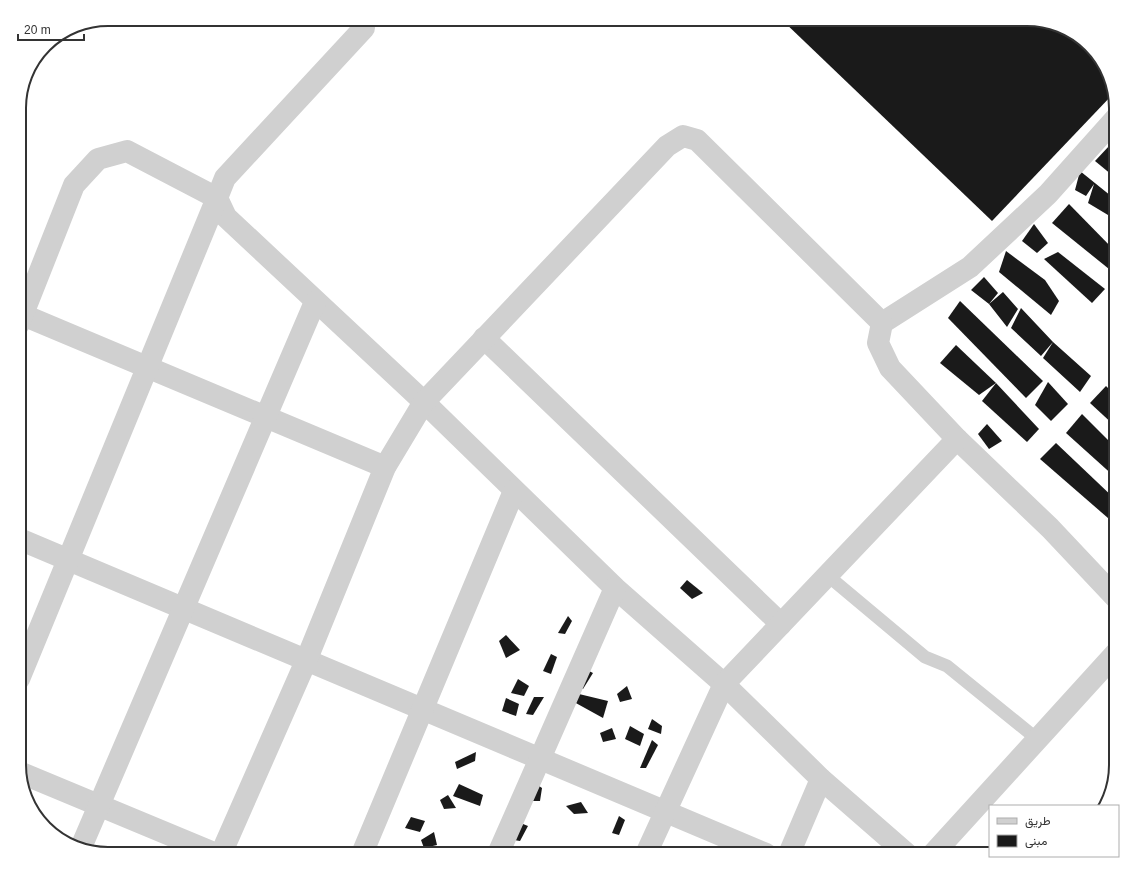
<svg xmlns="http://www.w3.org/2000/svg" width="1135" height="873" viewBox="0 0 1135 873" font-family="Arial,Vazirmatn,sans-serif">
<rect width="100%" height="100%" fill="#fff"/>
<!-- building -->
<g fill="#1a1a1a">
<polygon points="781,19 1027,19 1081,38 1107,68 1113,94 992,221"/>
<polygon points="1110,145 1116,151 1116,172 1112,175 1095,161"/>
<polygon points="1080,171 1116,200 1116,225 1108,215 1088,203 1094,184 1086,196 1075,190"/>
<polygon points="1069,204 1116,252 1116,263 1109,269 1052,223"/>
<polygon points="1034,224 1048,243 1037,253 1022,241"/>
<polygon points="1006,251 1045,280 1059,301 1051,315 999,272"/>
<polygon points="1058,252 1105,289 1092,303 1044,259"/>
<polygon points="984,277 998,293 989,304 1003,292 1018,309 1007,327 989,304 971,290"/>
<polygon points="960,301 1043,381 1026,398 948,318"/>
<polygon points="1021,308 1053,342 1091,376 1080,392 1043,358 1053,342 1041,356 1011,328"/>
<polygon points="956,345 996,383 979,395 940,363"/>
<polygon points="1048,382 1068,404 1051,421 1035,405"/>
<polygon points="996,383 1039,429 1027,442 982,401"/>
<polygon points="1106,386 1116,396 1116,427 1090,403"/>
<polygon points="1082,414 1116,448 1116,478 1066,433"/>
<polygon points="987,424 1002,441 989,449 978,434"/>
<polygon points="1056,443 1116,500 1116,525 1040,459"/>
<polygon points="687,580 703,593 692,599 680,588"/>
<polygon points="568,616 572,621 565,634 558,633"/>
<polygon points="506,635 520,650 506,658 499,641"/>
<polygon points="551,654 557,657 551,674 543,671"/>
<polygon points="587,670 593,673 583,689 576,688"/>
<polygon points="518,679 529,686 524,696 511,693"/>
<polygon points="627,686 632,699 620,702 617,694"/>
<polygon points="579,694 608,701 603,718 574,702"/>
<polygon points="534,697 544,697 533,715 526,714"/>
<polygon points="506,698 519,704 516,716 502,711"/>
<polygon points="652,719 662,726 661,734 648,729"/>
<polygon points="630,726 644,734 640,746 625,739"/>
<polygon points="612,728 616,739 603,742 600,733"/>
<polygon points="652,740 658,745 646,768 640,768"/>
<polygon points="476,752 475,761 457,769 455,762"/>
<polygon points="459,784 483,795 480,806 453,796"/>
<polygon points="536,784 542,788 540,801 530,801"/>
<polygon points="448,795 456,808 444,809 440,800"/>
<polygon points="581,802 588,813 574,814 566,806"/>
<polygon points="619,816 625,820 619,835 612,833"/>
<polygon points="411,817 425,821 420,832 405,828"/>
<polygon points="523,824 528,826 520,841 514,840"/>
<polygon points="434,832 437,845 424,848 421,840"/>
</g>
<g fill="none" stroke-linecap="round" stroke-linejoin="round">
<!-- service -->
<polyline stroke="#d0d0d0" stroke-width="13" points="827,575 925,657 947,666 1037,739"/>
<!-- minor -->
<g stroke="#d0d0d0" stroke-width="22">
<polyline points="364,28 225,178 217,198 226,217 424,402 615,588 724,684 821,779 907,854"/>
<polyline points="23,315 385,467"/>
<polyline points="882,323 970,267 1048,194 1116,118"/>
<polyline points="484,338 781,624"/>
<polyline points="19,539 766,854"/>
<polyline points="19,679 217,198 127,151 98,159 74,185 19,324"/>
<polyline points="19,772 216,854"/>
<polyline points="82,845 315,302"/>
<polyline points="221,854 306,661 385,467 424,402 667,146 683,136 697,140 882,323 878,343 890,368 957,439 1050,528 1116,598"/>
<polyline points="362,854 514,491"/>
<polyline points="498,854 615,588"/>
<polyline points="646,854 724,684 957,439"/>
<polyline points="789,854 821,779"/>
<polyline points="933,854 1116,653"/>
</g>
</g>
<!-- crop -->
<path d="M0 0H1135V873H0ZM108 26H1027A82 82 0 0 1 1109 108V765A82 82 0 0 1 1027 847H108A82 82 0 0 1 26 765V108A82 82 0 0 1 108 26Z" fill="#fff" fill-rule="evenodd"/>
<path fill="none" stroke="#333" stroke-width="2" d="M108 26H1027A82 82 0 0 1 1109 108V765A82 82 0 0 1 1027 847H108A82 82 0 0 1 26 765V108A82 82 0 0 1 108 26Z"/>
<!-- legend -->
<rect x="989" y="805" width="130" height="52" fill="#ffffff" stroke="#adadad"/>
<rect x="997" y="818" width="20" height="6" fill="#d0d0d0" stroke="#adadad"/>
<text x="1025" y="825" font-size="12" fill="#333333">طريق</text>
<rect x="997" y="835" width="20" height="12" fill="#1a1a1a" stroke="#adadad"/>
<text x="1025" y="845" font-size="12" fill="#333333">مبنى</text>
<!-- scale -->
<path d="M18 34v6h66v-6" fill="none" stroke="#333333" stroke-width="2"/>
<text x="24" y="34" font-size="12" fill="#333333" stroke="#ffffff" stroke-width="3" paint-order="stroke">20 m</text>
</svg>
